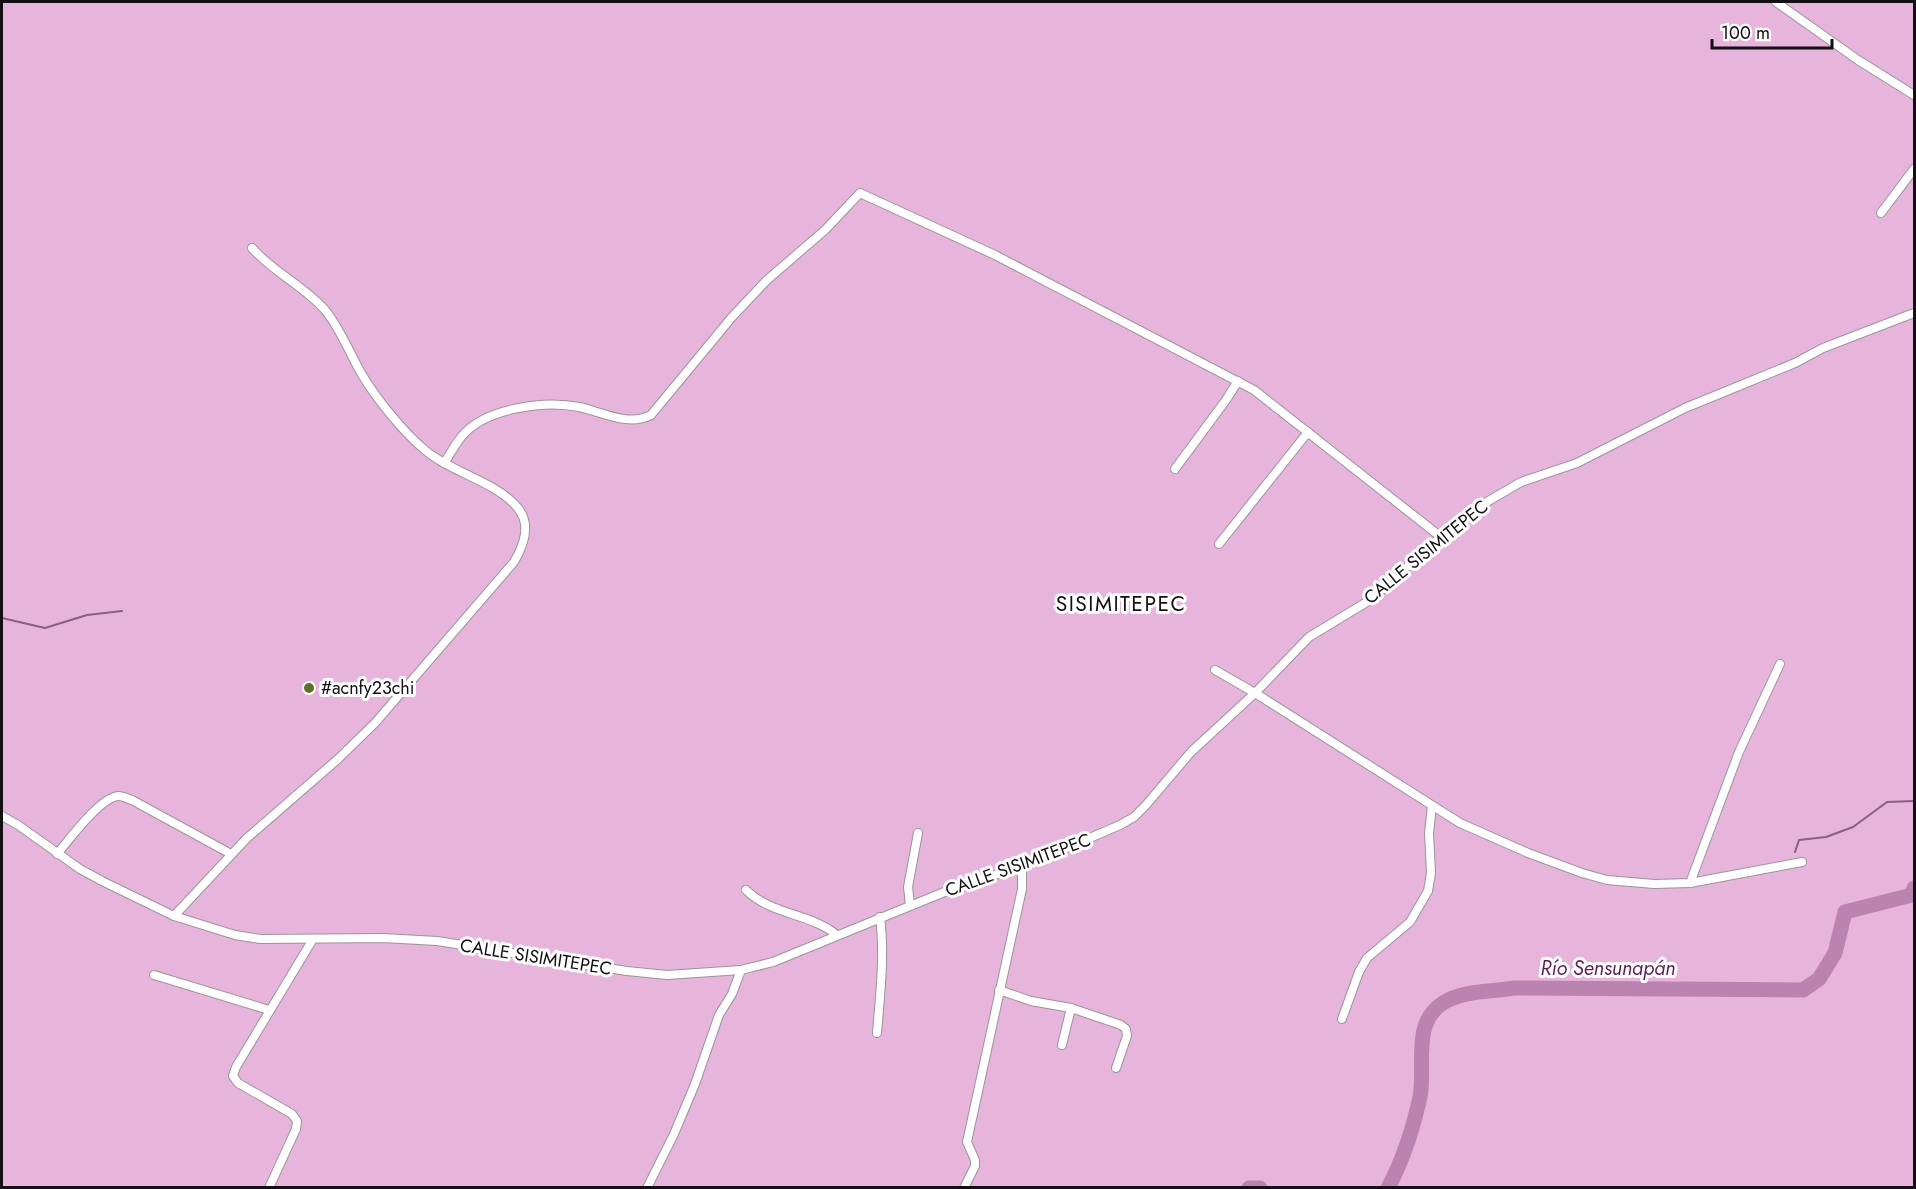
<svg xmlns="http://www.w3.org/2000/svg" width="1916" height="1189" viewBox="0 0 1916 1189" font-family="Jost,sans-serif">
<rect width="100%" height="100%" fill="#e6dee4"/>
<!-- green -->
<polygon fill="#e7b4dc" points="2,2 1914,2 1914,1187 2,1188"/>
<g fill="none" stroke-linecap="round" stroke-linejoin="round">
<!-- stream -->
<g stroke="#886080" stroke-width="2">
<polyline points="2,618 45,628 87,615 122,611"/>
<polyline points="1795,852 1799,840 1826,837 1853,827 1887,802 1914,801"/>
</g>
<!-- river -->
<g stroke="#bb83af" stroke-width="15">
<polyline points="1249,1188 1260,1188"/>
<path d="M 1388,1188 C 1404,1158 1413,1129 1420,1097 C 1426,1067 1411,1023 1443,1003 C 1464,990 1491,992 1514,988 L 1803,990 L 1819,979 L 1835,953 L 1845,912 L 1912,895 L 1914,888"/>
</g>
<!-- minor casing -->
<g stroke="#9c949a" stroke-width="10">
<g id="minor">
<polyline points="1776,2 1858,60 1914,95"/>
<polyline points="1881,213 1914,169"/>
<path d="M 444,463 C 450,455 455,444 462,436 C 485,408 545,400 579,407 C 603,412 628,427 651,415 L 732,317 L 767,280 L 825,230 L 860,193 L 995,255 L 1254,390 L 1441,537"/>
<polyline points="1175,469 1226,400 1238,381"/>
<polyline points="1219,544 1308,432"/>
<polyline points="1215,670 1255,693 1460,823 1528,853 1582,873 1607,880 1654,884 1690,883 1802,862"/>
<polyline points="2,816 18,825 80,869 104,882 174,916 235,935 260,939 383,938 437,941 627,971 667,975 741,970 773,962 964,884 1022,867 1120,825 1134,817 1146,805 1191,752 1255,693 1309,637 1370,600 1441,537 1485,503 1521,482 1577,463 1685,408 1795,363 1823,348 1914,313"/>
<path d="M 57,854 C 69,840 101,796 119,796 C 123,796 128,799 132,800 L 231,854"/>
<polyline points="1690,883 1739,752 1780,664"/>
<path d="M 746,890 C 771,915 810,913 837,935"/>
<polyline points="910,905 908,887 918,833"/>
<path d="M 174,916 L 246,839 L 338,759 L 375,723 L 514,562 C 524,545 532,524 517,507 C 495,481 452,473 425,450 C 403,432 375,397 361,373 C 349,352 340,328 325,310 C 304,286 273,272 252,248"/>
<polyline points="154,975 269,1010"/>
<polyline points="999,990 1031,1001 1071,1008 1121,1025 1126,1029 1127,1036 1116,1068"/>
<polyline points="1342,1019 1359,972 1367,958 1410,922 1428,891 1431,873 1429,833 1432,806"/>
<path d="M 877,1033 C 880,994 885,956 880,917"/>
<polyline points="1062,1045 1071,1008"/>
<polyline points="269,1188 296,1129 297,1121 292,1114 238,1083 233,1076 236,1067 313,939"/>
<polyline points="647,1188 674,1134 695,1084 719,1015 732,994 741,970"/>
<polyline points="964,1188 975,1166 975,1160 967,1142 1022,889 1022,867"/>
</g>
</g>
<!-- minor -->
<use href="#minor" stroke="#fff" stroke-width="8"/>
</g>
<!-- markers -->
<circle fill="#5a7224" stroke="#fff" stroke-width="2" cx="309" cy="688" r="6"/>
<g text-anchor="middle" stroke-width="6" stroke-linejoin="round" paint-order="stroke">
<!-- street labels -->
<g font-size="18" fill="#121012" stroke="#fff">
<text transform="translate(1426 552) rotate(-39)" y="6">CALLE SISIMITEPEC</text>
<text transform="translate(1018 865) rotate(-20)" y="6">CALLE SISIMITEPEC</text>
<text transform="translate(536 957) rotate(9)" y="6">CALLE SISIMITEPEC</text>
</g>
<!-- poi labels -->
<g font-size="18" fill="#121012" stroke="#fff" text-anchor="start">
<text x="321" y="694">#acnfy23chi</text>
</g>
<!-- water labels -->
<g font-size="20" font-style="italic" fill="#611d56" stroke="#fff">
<text x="1608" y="975">Río Sensunapán</text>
</g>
<!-- quarter labels -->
<g font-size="21" letter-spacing="1.5" fill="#121012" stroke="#fff">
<text x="1121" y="611">SISIMITEPEC</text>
</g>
</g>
<!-- border -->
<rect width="1916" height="1189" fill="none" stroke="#121012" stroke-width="6"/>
<!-- scale -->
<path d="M1712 39v9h120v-9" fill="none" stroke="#121012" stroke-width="3"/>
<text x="1721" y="39" font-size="18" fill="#121012" stroke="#ffffff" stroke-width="4.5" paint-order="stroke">100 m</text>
</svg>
